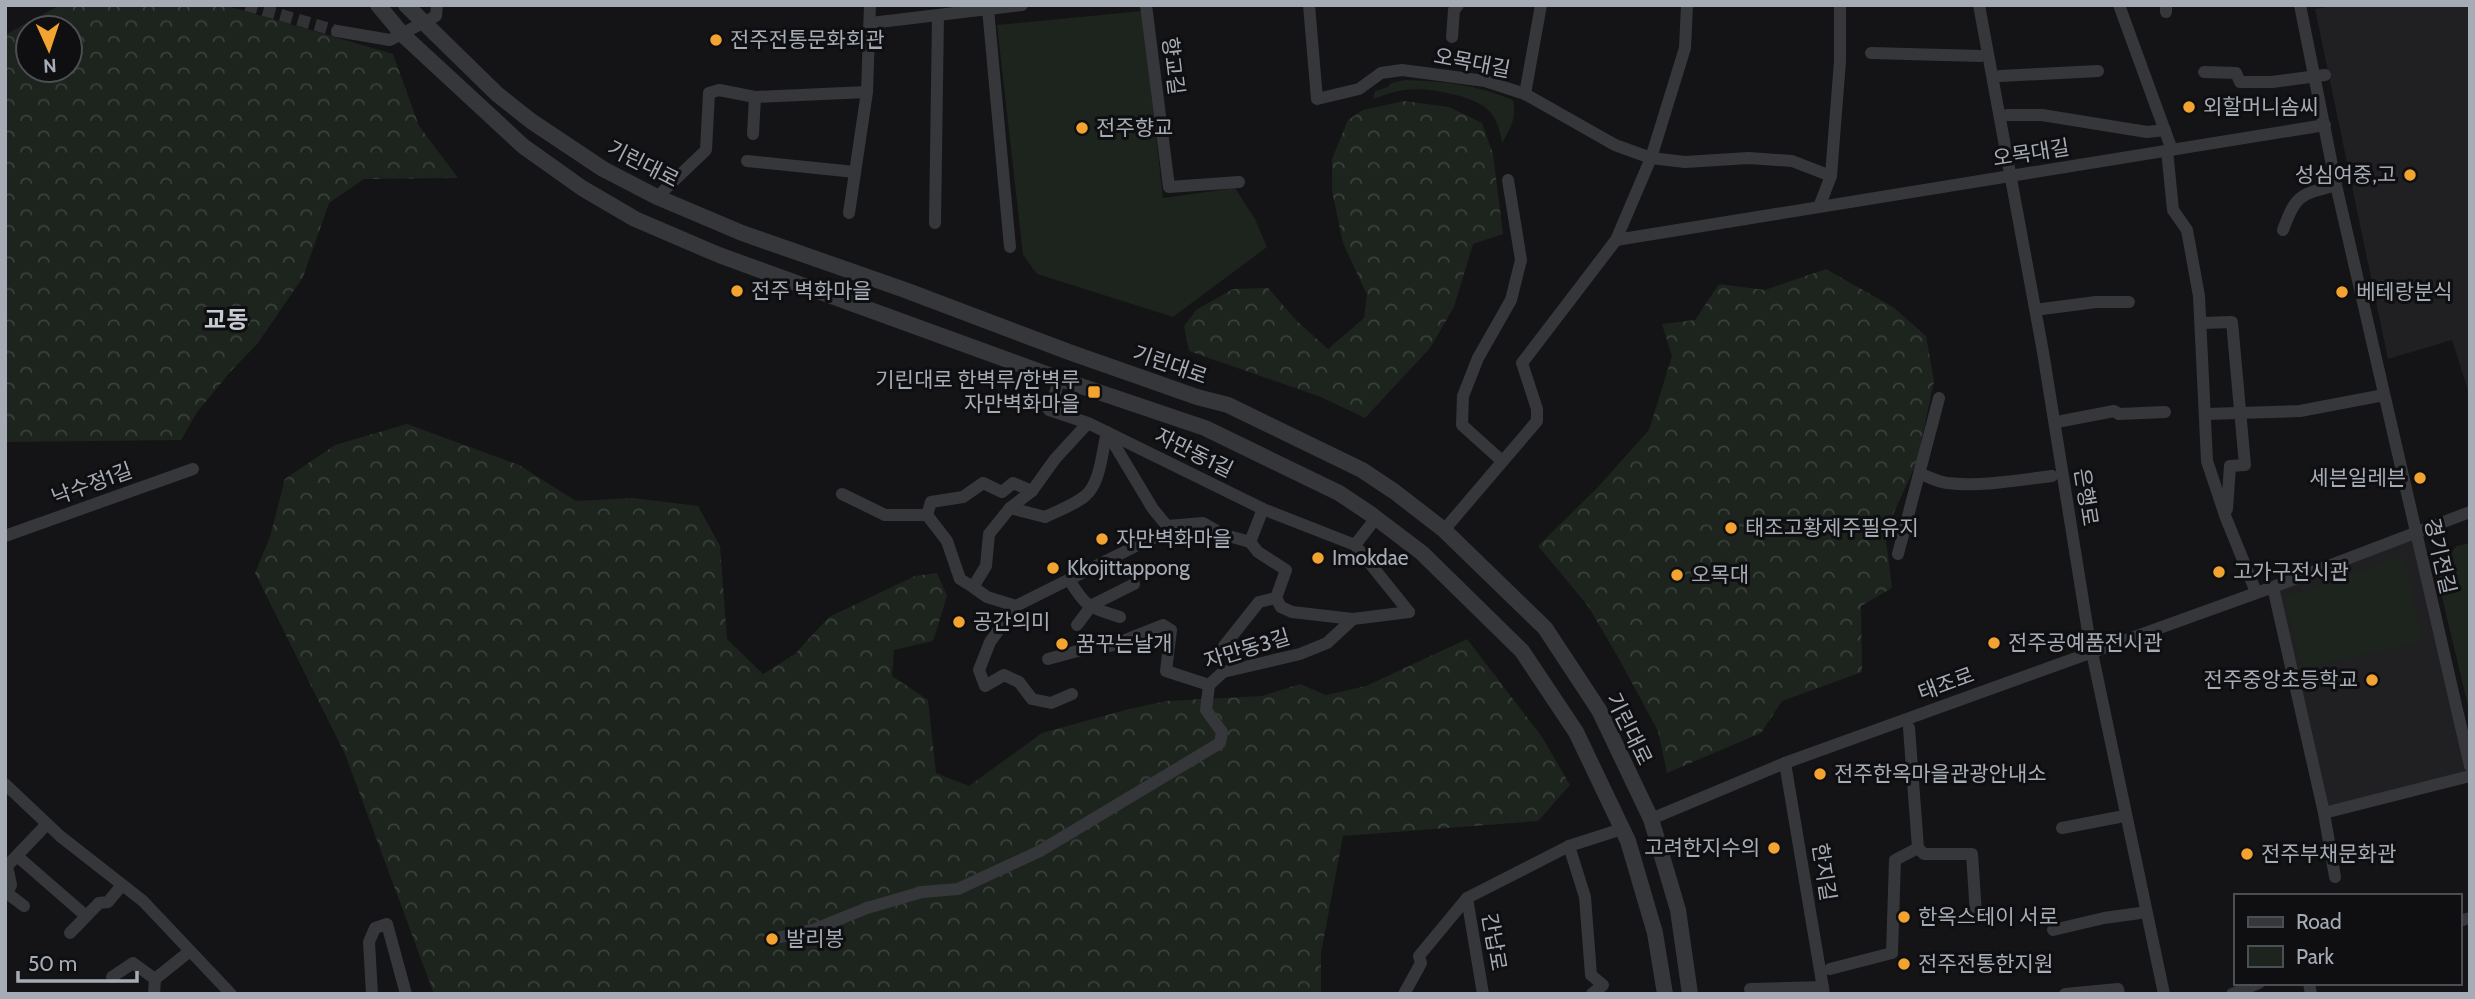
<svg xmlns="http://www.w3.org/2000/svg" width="2475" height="999" viewBox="0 0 2475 999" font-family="Cabin,'Noto Sans KR',sans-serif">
<defs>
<pattern id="forest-crowns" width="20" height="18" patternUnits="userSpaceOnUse" patternTransform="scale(1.75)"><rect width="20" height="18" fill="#1c241d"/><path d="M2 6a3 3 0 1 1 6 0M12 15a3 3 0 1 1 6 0" fill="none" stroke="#3a413c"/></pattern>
</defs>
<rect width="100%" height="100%" fill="#141416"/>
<!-- built -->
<g fill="#202023">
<polygon points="2339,5 2470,5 2470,420 2467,387 2452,340 2388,359 2315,9"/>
<polygon points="2415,533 2470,776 2324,813 2273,587"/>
</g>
<!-- green -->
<g fill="#1c241d">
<polygon points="1142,11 1163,198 1235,188 1255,219 1267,247 1173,317 1037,274 1023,255 997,25"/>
<path d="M 1405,80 C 1443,81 1478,85 1513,100 C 1517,117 1511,128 1502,143 C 1500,130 1496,116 1486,108 C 1469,95 1426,87 1405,90 C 1394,91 1383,96 1373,99 L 1375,91 L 1388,87 L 1391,83 Z"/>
<polygon points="2470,543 2470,714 2435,568 2457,546"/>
<polygon points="2404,555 2422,641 2303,669 2284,598"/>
</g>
<!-- forest -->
<g fill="url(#forest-crowns)" fill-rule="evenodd">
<path d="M 60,5 L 224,5 L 393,54 L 419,126 L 458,178 L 364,179 L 329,203 L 303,277 L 258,343 L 231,371 L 197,412 L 181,440 L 5,442 L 5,35 ZM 28,28 L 70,28 L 70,70 L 28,70 Z"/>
<polygon points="1404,101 1449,107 1482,123 1493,154 1503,234 1473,244 1454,307 1430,348 1365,418 1321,397 1189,351 1184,326 1196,310 1233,289 1268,288 1297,321 1328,349 1364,318 1367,295 1343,243 1332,191 1332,159 1348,120 1363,110"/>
<polygon points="1826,269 1893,307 1926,336 1934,381 1917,462 1885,532 1892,588 1861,606 1862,672 1782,701 1761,733 1667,773 1658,731 1618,657 1588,606 1538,546 1598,487 1649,430 1672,356 1662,324 1695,320 1719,284 1765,290"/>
<polygon points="407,424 519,465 576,501 633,498 698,506 720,546 727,639 763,674 795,654 829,617 915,576 937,573 947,596 933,641 894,650 892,676 928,700 936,773 969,786 1042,733 1129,709 1167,701 1262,696 1300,684 1326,695 1366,686 1467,639 1542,737 1570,785 1538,821 1343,836 1321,953 1321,994 434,994 345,754 255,573 270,537 285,479 335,445"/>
</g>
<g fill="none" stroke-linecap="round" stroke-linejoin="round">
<!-- minor-tunnel -->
<polyline stroke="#313236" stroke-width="12" stroke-dasharray="12 6" stroke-linecap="butt" points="246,5 337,31"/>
<!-- minor -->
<g stroke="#35373b" stroke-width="12">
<polyline points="1146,5 1169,187 1239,182"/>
<polyline points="1309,5 1317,99 1359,89 1381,73 1402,70 1485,81 1525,94 1615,145 1651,158 1685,162 1749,158 1792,161 1831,176"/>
<polyline points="1979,5 2043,352 2089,638 2164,994"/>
<polyline points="2119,5 2172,150"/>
<polyline points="2166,5 2166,12"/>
<polyline points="2300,5 2336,185 2470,766"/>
<polyline points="871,23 988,9"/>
<polyline points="337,31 390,40 436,16 437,5"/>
<polyline points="1452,37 1454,10 1458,5"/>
<polyline points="1871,53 1981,56"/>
<polyline points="2204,72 2236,73 2240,82 2272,82 2325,75"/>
<polyline points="2000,76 2098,71"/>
<polyline points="1525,94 1541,5"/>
<polyline points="2007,115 2042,115 2147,132 2165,130"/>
<polyline points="753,134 755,97"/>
<polyline points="2167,150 2173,210 2187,230 2199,296 2207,461 2226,518 2256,592"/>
<polyline points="747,161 855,172"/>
<polyline points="657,197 706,150 709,93 719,90 755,97 867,92"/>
<polyline points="1819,207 1831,176 1840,61 1840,5"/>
<polyline points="849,213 867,92 870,5"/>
<polyline points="935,223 938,15"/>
<path d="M 2283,230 C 2296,194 2300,195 2336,185"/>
<polyline points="1616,240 2325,125"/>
<polyline points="1010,247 988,9 1022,5"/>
<polyline points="2042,309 2096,302 2129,302"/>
<polyline points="2201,323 2232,322 2245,465 2230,466 2227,509"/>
<polyline points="1060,379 1049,410 1088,423 1263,509 1355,545 1376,518"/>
<polyline points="2206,414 2300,411 2384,395"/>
<polyline points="2062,421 2114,411 2119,414 2165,412"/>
<polyline points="1108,434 1153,509 1167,526 1203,523 1222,534 1250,542 1258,552 1286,570 1276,598"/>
<polyline points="1502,461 1462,425 1463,396 1478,358 1511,300 1521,260 1508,180"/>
<path d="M 1921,474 C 1929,477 1938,482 1947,483 C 1981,487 2018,480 2052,476"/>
<polyline points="842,494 885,515 927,515 947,541 960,579 973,587"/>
<path d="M 1010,508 L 1045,517 C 1058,511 1074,505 1085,496 C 1101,483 1102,450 1107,432"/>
<polyline points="927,515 931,502 963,497 983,483 1002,492 1013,483 1032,491"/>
<polyline points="1444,530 1537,421 1537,409 1522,363 1616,240 1651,158 1685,48 1687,5"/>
<polyline points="5,536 193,469"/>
<polyline points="1250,542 1263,509"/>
<polyline points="1355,545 1409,612"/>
<polyline points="1898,554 1939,398"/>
<path d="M 1070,581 C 1087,609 1090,607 1120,617"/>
<polyline points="2273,587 2324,813 2335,877"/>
<polyline points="1276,598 1281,607 1292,612 1353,619 1409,612"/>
<polyline points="1016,606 987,597 973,587 986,566 989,534 1010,508 1032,491 1055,459 1088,423"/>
<polyline points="1077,625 1092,605 1134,584"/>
<polyline points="1110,646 1163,625 1171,630 1166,671 1209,685"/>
<polyline points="1224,646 1259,602 1276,598"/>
<polyline points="1048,659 1081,650"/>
<polyline points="1209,685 1223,672 1300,654 1327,643 1353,619"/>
<polyline points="1072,694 1051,703 1032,699 1019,682 1004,675 985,686 979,670 990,642 1016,606 1152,538 1172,537 1182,526"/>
<polyline points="1785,763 1824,994"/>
<polyline points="5,784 60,836 143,901 231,994"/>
<polyline points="2324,813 2470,776"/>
<polyline points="1651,819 1785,763 2273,587 2470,512"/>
<polyline points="2062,828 2119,817"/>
<polyline points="1569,846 1585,897 1591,975 1603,985 1592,994"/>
<polyline points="1918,848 1924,854 1972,854 1976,915"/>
<polyline points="17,856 86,916"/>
<polyline points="1467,898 1483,994"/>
<polyline points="24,906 7,893 11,885 7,866 47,824"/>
<polyline points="2459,921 2470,918"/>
<polyline points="2053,930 2104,918 2140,913"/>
<polyline points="70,933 99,903 108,902 122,885"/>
<polyline points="772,939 815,929 867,908 922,892 958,889 1040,851 1220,743 1222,732 1206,710 1209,685"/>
<polyline points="1830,969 1892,953 1895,860 1918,848 1909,728"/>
<polyline points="112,977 133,963 155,979"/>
<polyline points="2309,983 2311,994"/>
<polyline points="1750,989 1823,987"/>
<polyline points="154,994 155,979 190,951"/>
<polyline points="372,994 369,942 375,928 387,924 406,994"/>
<polyline points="1404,994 1421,963 1419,956 1467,898 1569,846 1622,829"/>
<polyline points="2065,994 2118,989 2119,994"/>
<polyline points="2232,994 2259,983"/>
</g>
<!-- tertiary -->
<g stroke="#35373b" stroke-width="16">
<polyline points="378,5 403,35 523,146 582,188 635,219 719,255 1060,379 1205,428 1339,493 1372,515 1422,553 1522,651 1576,732 1628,841 1655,933 1665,994"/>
<polyline points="406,5 497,94 531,121 603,169 657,197 742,233 905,290 1069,352 1197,397 1228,405 1362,470 1395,492 1444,530 1545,628 1599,710 1651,819 1678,910 1690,994"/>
</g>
</g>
<!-- markers -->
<g fill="#f2a330" stroke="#0f0f11" stroke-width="2.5">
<circle cx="716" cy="40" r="7"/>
<circle cx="2189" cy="107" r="7"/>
<circle cx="1082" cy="128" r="7"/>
<circle cx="2410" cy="175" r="7"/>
<circle cx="737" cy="291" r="7"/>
<circle cx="2342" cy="292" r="7"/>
<rect x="1087" y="385" width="14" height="14" rx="3.5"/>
<circle cx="2420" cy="478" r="7"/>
<circle cx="1731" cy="528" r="7"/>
<circle cx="1102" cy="539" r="7"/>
<circle cx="1318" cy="558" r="7"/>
<circle cx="1053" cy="568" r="7"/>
<circle cx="2219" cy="572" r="7"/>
<circle cx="1677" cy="575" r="7"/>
<circle cx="959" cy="622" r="7"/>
<circle cx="1994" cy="643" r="7"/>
<circle cx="1062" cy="644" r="7"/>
<circle cx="2372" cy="680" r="7"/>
<circle cx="1820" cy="774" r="7"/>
<circle cx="1774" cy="848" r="7"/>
<circle cx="2247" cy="854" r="7"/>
<circle cx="1904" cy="917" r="7"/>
<circle cx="772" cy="939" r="7"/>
<circle cx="1904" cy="964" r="7"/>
</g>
<g text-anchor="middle" stroke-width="6" stroke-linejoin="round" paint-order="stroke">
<!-- poi labels -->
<g font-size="21" fill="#a6acb6" stroke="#0f0f11" text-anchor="start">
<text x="730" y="47">전주전통문화회관</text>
<text x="2203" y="114">외할머니솜씨</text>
<text x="1096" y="135">전주향교</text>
<text x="2396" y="182" text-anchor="end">성심여중,고</text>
<text x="751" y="298">전주 벽화마을</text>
<text x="2356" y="299">베테랑분식</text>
<text x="1080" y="387" text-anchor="end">기린대로 한벽루/한벽루<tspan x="1080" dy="24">자만벽화마을</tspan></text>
<text x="2406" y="485" text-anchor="end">세븐일레븐</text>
<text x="1745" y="535">태조고황제주필유지</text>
<text x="1116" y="546">자만벽화마을</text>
<text x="1332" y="565">Imokdae</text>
<text x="1067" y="575">Kkojittappong</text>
<text x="2233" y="579">고가구전시관</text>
<text x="1691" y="582">오목대</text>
<text x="973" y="629">공간의미</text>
<text x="2008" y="650">전주공예품전시관</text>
<text x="1076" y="651">꿈꾸는날개</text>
<text x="2358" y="687" text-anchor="end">전주중앙초등학교</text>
<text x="1834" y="781">전주한옥마을관광안내소</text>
<text x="1760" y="855" text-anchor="end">고려한지수의</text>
<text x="2261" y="861">전주부채문화관</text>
<text x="1918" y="924">한옥스테이 서로</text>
<text x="786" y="946">발리봉</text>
<text x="1918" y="971">전주전통한지원</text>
</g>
<!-- street labels -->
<g font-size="21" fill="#a6acb6" stroke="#0f0f11">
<text transform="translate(1472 63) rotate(11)" y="7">오목대길</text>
<text transform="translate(1173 66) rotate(83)" y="7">향교길</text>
<text transform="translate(2031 153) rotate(-9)" y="7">오목대길</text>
<text transform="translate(643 164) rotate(27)" y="7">기린대로</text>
<text transform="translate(1170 365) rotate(19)" y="7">기린대로</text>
<text transform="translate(1194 453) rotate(26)" y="7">자만동1길</text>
<text transform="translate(92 484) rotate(-20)" y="7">낙수정1길</text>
<text transform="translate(2086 497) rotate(81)" y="7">은행로</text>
<text transform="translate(2440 556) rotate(77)" y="7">경기전길</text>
<text transform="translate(1247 649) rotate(-17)" y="7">자만동3길</text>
<text transform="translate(1946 684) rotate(-20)" y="7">태조로</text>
<text transform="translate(1629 729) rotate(64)" y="7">기린대로</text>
<text transform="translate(1824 872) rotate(81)" y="7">한지길</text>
<text transform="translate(1494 942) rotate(80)" y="7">간납로</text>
</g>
<!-- quarter labels -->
<g font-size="24" font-weight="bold" fill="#c7cbd2" stroke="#0f0f11">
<text x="226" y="328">교동</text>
</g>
</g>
<!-- border -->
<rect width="2475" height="999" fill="none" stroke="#a6acb6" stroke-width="14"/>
<!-- legend -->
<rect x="2234" y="894" width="228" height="91" fill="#0f0f11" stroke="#4b4e53" stroke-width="2"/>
<rect x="2248" y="917" width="35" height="10" fill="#35373b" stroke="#4b4e53" stroke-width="2"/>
<text x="2296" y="929" font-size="21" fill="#a6acb6">Road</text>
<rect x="2248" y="946" width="35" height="21" fill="#1c241d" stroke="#4b4e53" stroke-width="2"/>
<text x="2296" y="964" font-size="21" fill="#a6acb6">Park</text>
<!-- north arrow -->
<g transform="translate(49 49) rotate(177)"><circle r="33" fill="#0f0f11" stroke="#4b4e53" stroke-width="2"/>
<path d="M0-5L12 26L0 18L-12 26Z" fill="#f2a330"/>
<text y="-10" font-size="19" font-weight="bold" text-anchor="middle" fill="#a6acb6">N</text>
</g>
<!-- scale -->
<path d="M18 971v10h119v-10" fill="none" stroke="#a6acb6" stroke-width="3.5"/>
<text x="28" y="971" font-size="21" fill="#a6acb6" stroke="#0f0f11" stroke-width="5" paint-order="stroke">50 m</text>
</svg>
